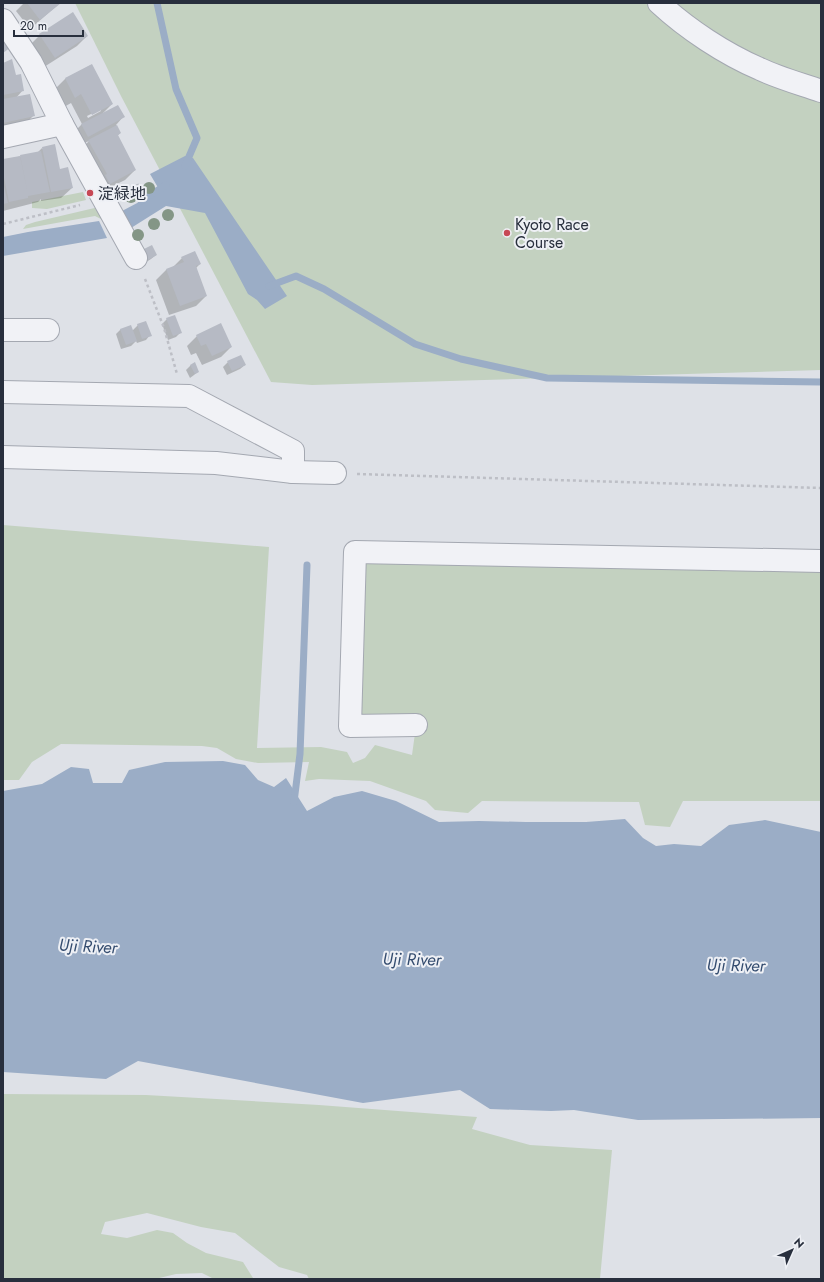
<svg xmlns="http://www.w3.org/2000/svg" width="824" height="1282" viewBox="0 0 824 1282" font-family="Jost,'Noto Sans JP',sans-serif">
<rect width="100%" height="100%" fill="#dee1e7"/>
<!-- green -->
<g fill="#c3d1c0">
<polygon points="75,3 821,3 821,370 312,385 271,382 121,96"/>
<polygon points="83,192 86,200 47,209 32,208 32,202"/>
<polygon points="103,206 109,219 101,219 95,216 23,229 26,225 35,222"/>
<polygon points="3,525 269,547 257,748 321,747 347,752 353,763 365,758 375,745 412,755 416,726 350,726 355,552 821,561 821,801 683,801 670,827 645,825 639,802 482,801 468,813 435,810 426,801 370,781 319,779 305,781 309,762 258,763 236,759 217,748 202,746 61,744 32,762 19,780 3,780"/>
<polygon points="3,1094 146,1095 319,1105 477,1117 472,1129 530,1145 612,1150 600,1279 309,1279 307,1275 279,1267 235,1233 201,1227 147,1213 105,1222 101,1234 127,1238 157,1230 173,1233 187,1243 206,1253 243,1262 253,1278 214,1279 202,1273 176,1274 155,1279 3,1279"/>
</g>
<!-- water -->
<g fill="#9badc6">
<polygon points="185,156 193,158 287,296 265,309 257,300 248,294 205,213 166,206 131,228 122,211 160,191 150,174"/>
<polygon points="99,221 107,238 3,256 3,237 28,232"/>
<polygon points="223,761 245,765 258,780 274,787 286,778 307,811 334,797 362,791 396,801 439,822 479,821 526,822 586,822 625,819 643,838 656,846 674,844 701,846 729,825 765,820 821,832 821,1118 638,1120 574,1110 551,1111 490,1109 460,1090 363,1103 138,1061 106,1079 3,1072 3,791 42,784 71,767 89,769 93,783 122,783 129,770 165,762"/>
</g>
<!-- shadow -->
<g fill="#0003" fill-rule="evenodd">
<polygon points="24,3 60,3 30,29 16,11"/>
<polygon points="40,35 87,36 77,46 44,67 30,45"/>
<polygon points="3,64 16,76 23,90 16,98 33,116 23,126 3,130"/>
<path d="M 91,65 L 112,104 L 103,113 L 123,117 L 116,125 L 120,133 L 117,136 L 135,170 L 125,180 L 99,193 L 79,151 L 89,141 L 77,146 L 71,135 L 82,124 L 71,103 L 64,107 L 55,89 L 65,79 ZM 101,109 L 101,111 L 88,118 L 87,116 Z"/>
<polygon points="42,148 72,188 61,198 41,201 41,199 38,202 3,211 3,160 37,153"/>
<polygon points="143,251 156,255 151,259 143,264"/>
<polygon points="182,258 200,264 196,268 206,296 196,306 169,315 156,280 166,270 173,267"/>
<polygon points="167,319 180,333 176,337 168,340 162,324"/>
<polygon points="138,325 150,335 146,340 137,343 136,341 131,346 121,349 116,334 121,329 132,331"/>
<polygon points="197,336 231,347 221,357 202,365 196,353 191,355 187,346"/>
<polygon points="228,362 245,365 240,369 227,375 223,367"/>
<polygon points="191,365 198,372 190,378 186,370"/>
</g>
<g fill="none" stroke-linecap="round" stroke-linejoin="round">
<!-- stream -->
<g stroke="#9badc6" stroke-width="7">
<polyline points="157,3 176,89 197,138 185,166"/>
<polyline points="141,201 166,185"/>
<polyline points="269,286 296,276 324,289 415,344 461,359 547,378 821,382"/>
<polyline points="294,802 300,754 307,565"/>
</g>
</g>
<!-- building -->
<g fill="#b6bac4">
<polygon points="27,3 61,3 40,20"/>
<polygon points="73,12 88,36 55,58 39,34"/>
<polygon points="3,35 11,47 3,53"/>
<polygon points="12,59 16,75 21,74 24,91 3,95 3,63"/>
<polygon points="92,64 113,104 92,115 81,94 75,98 65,78"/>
<polygon points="30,94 35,116 3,123 3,99"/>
<polygon points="118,105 125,117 88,137 81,124"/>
<polygon points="117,125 121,133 118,135 136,170 110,184 105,175 107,174 88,140"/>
<polygon points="55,144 60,169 68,167 73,188 51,192 42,147"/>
<polygon points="41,151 50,192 28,196 28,198 9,202 3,173 3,159 20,156 28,194 20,155"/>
<polygon points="3,182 8,203 3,204"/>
<polygon points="152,245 157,255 148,260 142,250"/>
<polygon points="195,251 201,264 196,266 207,296 180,306 166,269 184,262 181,257"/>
<polygon points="175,315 182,333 173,336 166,318"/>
<polygon points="146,321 152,336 142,339 137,324"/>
<polygon points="221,323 232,347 212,356 206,344 201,346 196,335"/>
<polygon points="131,325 137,341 126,345 120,329"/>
<polygon points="241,355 246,365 232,371 227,361"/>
<polygon points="195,362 199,372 195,374 190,365"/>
</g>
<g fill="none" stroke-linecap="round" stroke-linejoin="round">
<!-- minor casing -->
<g stroke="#a4a8b1" stroke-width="24">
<g id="minor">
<path d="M 659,3 C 687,29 725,54 760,69 C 779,78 801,84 821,91"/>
<polyline points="3,20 31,62 62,124 136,258"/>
<polyline points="3,137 62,124"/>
<polyline points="3,330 48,330"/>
<polyline points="3,392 189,396 293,451 293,472"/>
<polyline points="3,457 216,463 293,472 335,473"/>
<polyline points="416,725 350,726 355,552 821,561"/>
</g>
</g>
<!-- path -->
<g stroke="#bdbfc6" stroke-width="2.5" stroke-dasharray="3 3" stroke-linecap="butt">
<polyline points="125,190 141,184"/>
<polyline points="3,224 80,205"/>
<polyline points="145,279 164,328 177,374"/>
<polyline points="357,474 821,488"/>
</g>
<!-- minor -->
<use href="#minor" stroke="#f1f2f6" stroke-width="22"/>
</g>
<!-- trees -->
<g fill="#849686">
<circle cx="149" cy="188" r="6"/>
<circle cx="131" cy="197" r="6"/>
<circle cx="168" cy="215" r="6"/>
<circle cx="154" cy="224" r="6"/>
<circle cx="138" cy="235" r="6"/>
</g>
<!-- markers -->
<g fill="#c74855" stroke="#eef0f5" stroke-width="1.5">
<circle cx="90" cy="193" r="4"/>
<circle cx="507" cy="233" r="4"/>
</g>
<g text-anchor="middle" stroke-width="4" stroke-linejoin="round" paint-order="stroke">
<!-- poi labels -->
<g font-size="16" fill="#282f3d" stroke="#eef0f5" text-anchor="start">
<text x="98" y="199">淀緑地</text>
<text x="515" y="230">Kyoto Race<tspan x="515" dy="18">Course</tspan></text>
</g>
<!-- water labels -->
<g font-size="17" font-style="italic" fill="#344c6f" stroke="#eef0f5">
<text transform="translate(88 946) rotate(3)" y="6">Uji River</text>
<text transform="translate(412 959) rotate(1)" y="6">Uji River</text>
<text transform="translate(736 965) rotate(1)" y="6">Uji River</text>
</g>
</g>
<!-- border -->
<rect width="824" height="1282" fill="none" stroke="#282f3d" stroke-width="8"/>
<!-- north arrow -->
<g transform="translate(792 1250) rotate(45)" stroke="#eef0f5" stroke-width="3" paint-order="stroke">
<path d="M0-3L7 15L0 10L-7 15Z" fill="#282f3d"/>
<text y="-6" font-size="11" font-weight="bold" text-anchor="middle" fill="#282f3d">N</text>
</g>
<!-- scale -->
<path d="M14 30v6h69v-6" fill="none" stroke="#282f3d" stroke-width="2"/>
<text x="20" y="30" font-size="12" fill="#282f3d" stroke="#eef0f5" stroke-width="3" paint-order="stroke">20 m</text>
</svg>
